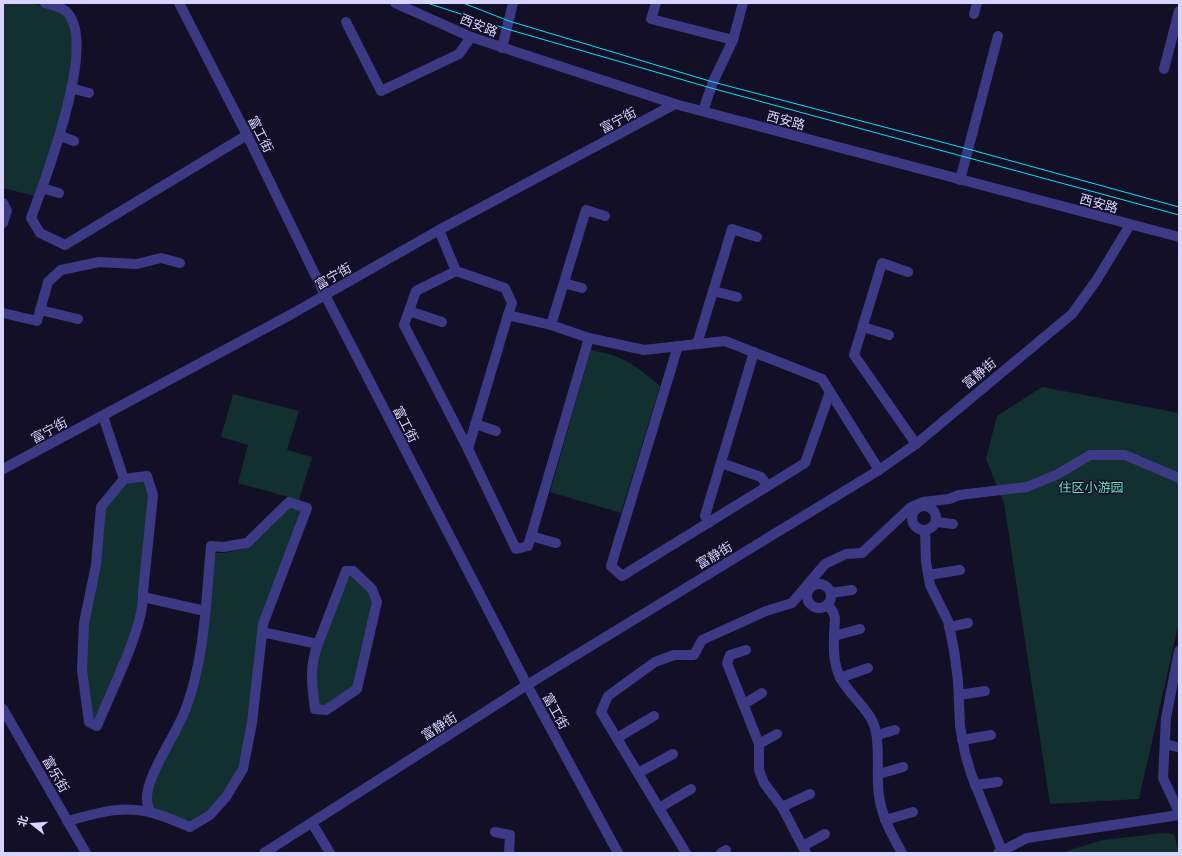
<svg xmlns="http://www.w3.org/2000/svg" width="1182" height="856" viewBox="0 0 1182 856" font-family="'Sofia Sans Condensed','Noto Sans SC',sans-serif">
<rect width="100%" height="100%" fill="#130f26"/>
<!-- green -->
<g fill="#12302f">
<polygon points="3,3 30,3 59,11 69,22 73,44 68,87 55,135 34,196 3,188"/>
<path d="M 591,350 C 624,356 635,365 660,386 L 621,513 L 550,492 Z"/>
<polygon points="1042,387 1179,413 1179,622 1139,799 1050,804 1004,503 986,459 997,416"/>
<polygon points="233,394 299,411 287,450 312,457 299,500 238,483 248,445 221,437"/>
<polygon points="145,478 151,494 143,604 97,724 90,721 84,670 86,624 102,508 124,481"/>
<polygon points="291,505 303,510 275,586 249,721 238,767 225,793 206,812 189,823 153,808 151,795 155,778 188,709 214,553 224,553 248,548"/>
<polygon points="346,573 353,573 371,589 376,602 355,688 325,707 317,707 315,654"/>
<polygon points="1163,833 1174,834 1179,853 1060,853 1103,840"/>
</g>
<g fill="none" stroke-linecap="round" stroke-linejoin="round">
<!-- service -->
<g stroke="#3d3a85" stroke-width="10">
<path d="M 45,3 C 56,6 67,8 72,20 C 91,58 46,178 31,218 L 40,233 L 65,245 L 247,135"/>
<polyline points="656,3 651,19 733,40 713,82 703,111"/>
<polyline points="974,14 977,3"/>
<polyline points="346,22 381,91 459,54 471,37"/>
<polyline points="733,40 743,3"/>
<polyline points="1164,69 1179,11"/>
<polyline points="71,88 89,93"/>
<polyline points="60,136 74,141"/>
<polyline points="960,180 998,36"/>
<polyline points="42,188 59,193"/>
<polyline points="3,203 7,211 3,223"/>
<polyline points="439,230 456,271 505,288 512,303 508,315 551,325 589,338 644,350 725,341 822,379 879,470"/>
<polyline points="456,271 416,291 404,325 468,449 516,549 528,546 589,338"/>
<polyline points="908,272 882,263 854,355 916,444"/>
<polyline points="564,283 582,288"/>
<polyline points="713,291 737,297"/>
<polyline points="40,310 78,319"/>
<polyline points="409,311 442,322"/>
<polyline points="3,313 37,321 48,282 61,270 99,262 137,264 161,258 180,263"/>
<polyline points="551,325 586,210 605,216"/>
<polyline points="863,327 889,335"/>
<polyline points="697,344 732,229 757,237"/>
<polyline points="678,346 611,566 622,576 805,463 830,392"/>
<polyline points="103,416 124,479"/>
<polyline points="475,424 496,431"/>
<polyline points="468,449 508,315"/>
<polyline points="721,463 761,477 768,486"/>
<path d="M 147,476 L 153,495 L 143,592 C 145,626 111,691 97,726 L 89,722 L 82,670 L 84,623 L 96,565 L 101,507 L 124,479 Z"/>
<circle cx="924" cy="518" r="12"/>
<polyline points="936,522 953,524"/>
<polyline points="709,523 705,516 754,352"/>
<polyline points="925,530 926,562 930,585 948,621 954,650 958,681 960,726 965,753 971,774 1002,851"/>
<polyline points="531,536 556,543"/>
<polyline points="928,575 960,570"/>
<circle cx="819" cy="596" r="12"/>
<polyline points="831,593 852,590"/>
<polyline points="143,597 205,611"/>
<path d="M 828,605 L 833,612 L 835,618 C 834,638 831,661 841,679 C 851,697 872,711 876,732 C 880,753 876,775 879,796 C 882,817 892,835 902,853"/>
<polyline points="949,627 968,623"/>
<path d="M 262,632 L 318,644 C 309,666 312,687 315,709 L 326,710 L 357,689 L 377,602 L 372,589 L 353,571 L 346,571 L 318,644"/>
<polyline points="834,636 860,629"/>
<polyline points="746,650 730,655 727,663 759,744 759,770 764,783 782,807 806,853"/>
<polyline points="1179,651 1166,718 1163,778 1179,812"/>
<polyline points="840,678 868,668"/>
<polyline points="959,695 985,691"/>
<polyline points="744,704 762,693"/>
<polyline points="877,735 895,730"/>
<polyline points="617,738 654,716"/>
<polyline points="962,740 991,735"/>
<polyline points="759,744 777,734"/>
<polyline points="1165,744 1177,747"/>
<polyline points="638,773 673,754"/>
<polyline points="879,774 903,767"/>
<polyline points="975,785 998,782"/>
<polyline points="782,807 810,794"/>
<polyline points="659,808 691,789"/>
<polyline points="885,820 913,812"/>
<path d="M 67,821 C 95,814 120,805 149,812 C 163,815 177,822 190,827 L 210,815 L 226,797 L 243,769 L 252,723 L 263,624 L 307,508 L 289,502 L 247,543 L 223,547 L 211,546 C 206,600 205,657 186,708 C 178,732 145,777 147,800 C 147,804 149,808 150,812"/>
<polyline points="312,823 330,853"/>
<polyline points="495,832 510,835 509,853"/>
<polyline points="803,846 825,834"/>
<polyline points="686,853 601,712 608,696 655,662 674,655 694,655 702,640 766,611 792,603 825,564 846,554 862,553 911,507 923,502 949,499 959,495 1027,487 1058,474 1090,455 1125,455 1179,478"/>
<polyline points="721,853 726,850"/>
</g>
<!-- minor -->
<g stroke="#3d3a85" stroke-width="10">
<polyline points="179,3 247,135 325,295"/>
<polyline points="395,3 471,37 675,104 1179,237"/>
<polyline points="502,48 513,3"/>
<polyline points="3,469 290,315 439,230 675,104"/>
<polyline points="527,685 879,470 916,444 1072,314 1096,281 1130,225"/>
<polyline points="3,709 86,853"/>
<polyline points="998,853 1027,838 1179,815"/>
</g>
<!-- tertiary -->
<g stroke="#3d3a85" stroke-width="10">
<polyline points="325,295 527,685 618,853"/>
<polyline points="264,853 527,685"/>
</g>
<!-- tram -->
<g stroke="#00e5ff" stroke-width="1">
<polyline points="427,3 507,29 711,88 1179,215"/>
<polyline points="463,3 509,21 713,82 968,149 1179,207"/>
</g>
</g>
<g text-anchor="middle" stroke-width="3" stroke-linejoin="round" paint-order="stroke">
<!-- street labels -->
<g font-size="13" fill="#d9d4ff" stroke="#130f26">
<text transform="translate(479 25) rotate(22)" y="5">西安路</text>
<text transform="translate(618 120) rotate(-28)" y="5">富宁街</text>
<text transform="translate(786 120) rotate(15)" y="5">西安路</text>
<text transform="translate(261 134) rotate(63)" y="5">富工街</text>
<text transform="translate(1099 203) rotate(15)" y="5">西安路</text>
<text transform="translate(333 276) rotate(-30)" y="5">富宁街</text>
<text transform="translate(979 373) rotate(-40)" y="5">富静街</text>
<text transform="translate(406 424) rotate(63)" y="5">富工街</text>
<text transform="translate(49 430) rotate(-28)" y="5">富宁街</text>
<text transform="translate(714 555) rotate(-31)" y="5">富静街</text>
<text transform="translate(556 711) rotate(61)" y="5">富工街</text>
<text transform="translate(439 726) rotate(-33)" y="5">富静街</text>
<text transform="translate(56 774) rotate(60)" y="5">富乐街</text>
</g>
<!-- park labels -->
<g font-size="13" fill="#5fe0c0" stroke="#130f26">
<text x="1091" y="492">住区小游园</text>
</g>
</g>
<!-- border -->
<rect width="1182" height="856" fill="none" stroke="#d9d4ff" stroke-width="8"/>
<!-- north arrow -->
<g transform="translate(32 824) rotate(287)" stroke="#130f26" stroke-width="3" paint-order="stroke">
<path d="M0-3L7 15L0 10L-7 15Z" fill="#d9d4ff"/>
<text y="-6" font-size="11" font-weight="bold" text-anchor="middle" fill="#d9d4ff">北</text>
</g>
</svg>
